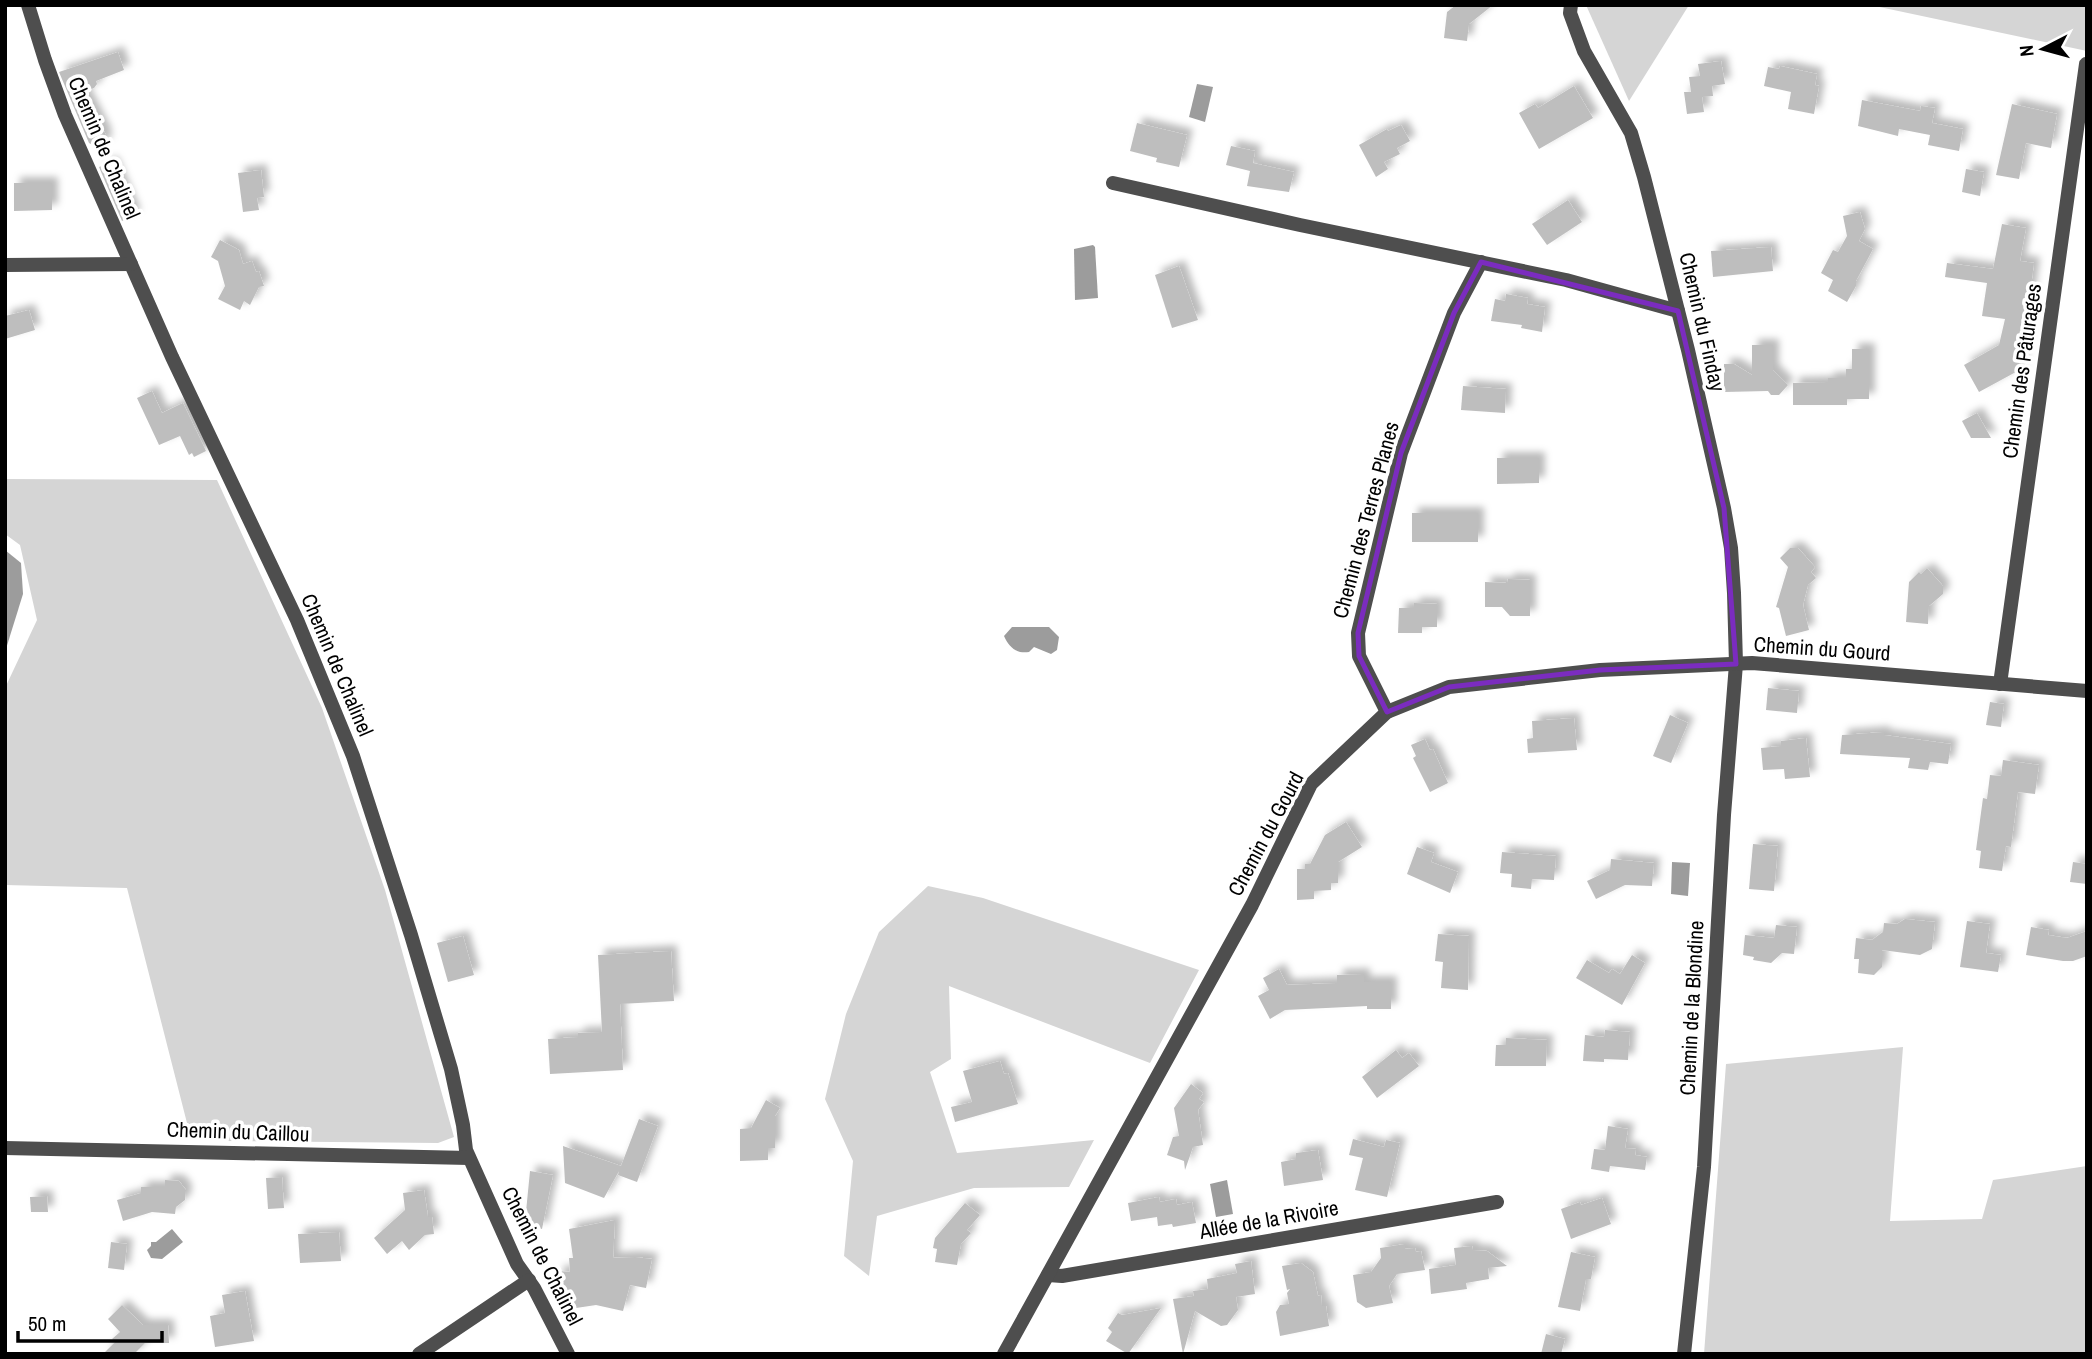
<svg xmlns="http://www.w3.org/2000/svg" width="2092" height="1359" viewBox="0 0 2092 1359" font-family="'Archivo Narrow',sans-serif">
<defs>
<filter id="shadow"><feDropShadow dx="6" dy="-6" stdDeviation="3.5" flood-color="#0004"/></filter>
</defs>
<rect width="100%" height="100%" fill="#fff"/>
<!-- green -->
<g fill="#d5d5d5">
<polygon points="1586,5 1689,5 1629,101"/>
<polygon points="1870,5 2087,5 2087,51"/>
<polygon points="5,479 217,480 322,708 385,890 454,1137 438,1143 226,1141 187,1123 127,888 5,885 5,688 37,620 20,545 5,534"/>
<polygon points="928,886 983,898 1199,970 1150,1063 949,986 951,1059 930,1072 957,1153 1094,1140 1069,1187 974,1188 877,1216 869,1276 844,1256 853,1161 825,1099 846,1014 879,932"/>
<polygon points="1903,1047 1890,1221 1982,1219 1993,1180 2087,1166 2087,1354 1704,1354 1726,1064"/>
</g>
<!-- water -->
<g fill="#9c9c9c">
<polygon points="1197,84 1213,87 1205,122 1189,117"/>
<polygon points="1093,245 1095,247 1098,298 1075,300 1074,249"/>
<polygon points="5,550 21,563 23,594 5,652"/>
<path d="M 1012,627 L 1049,627 L 1059,637 L 1057,650 L 1051,654 L 1034,647 L 1029,652 C 1016,654 1009,647 1004,636 Z"/>
<polygon points="1672,862 1690,863 1688,896 1671,894"/>
<polygon points="1227,1180 1233,1214 1216,1217 1210,1184"/>
<polygon points="172,1229 183,1242 162,1259 151,1258 147,1250 151,1246 151,1242 156,1242"/>
</g>
<!-- building -->
<g fill="#bebebe" filter="url(#shadow)">
<polygon points="1456,5 1493,5 1469,24 1467,41 1444,38 1447,12"/>
<polygon points="118,52 124,70 96,81 97,84 94,88 84,92 106,135 104,136 107,142 96,147 89,143 59,72"/>
<polygon points="1721,61 1725,84 1712,86 1713,96 1702,97 1704,112 1687,114 1684,92 1691,92 1689,77 1700,76 1698,64"/>
<polygon points="1780,66 1817,74 1815,85 1819,86 1814,114 1788,109 1791,92 1764,86 1768,67 1779,69"/>
<polygon points="1574,86 1593,118 1539,149 1519,113 1535,104 1538,108"/>
<polygon points="1862,100 1920,111 1921,106 1935,108 1932,123 1963,129 1959,151 1928,145 1930,135 1899,129 1898,136 1858,126"/>
<polygon points="2012,104 2057,114 2051,148 2026,143 2019,179 1996,175"/>
<polygon points="1137,123 1187,135 1179,167 1156,162 1157,158 1130,151"/>
<polygon points="1401,125 1410,141 1397,148 1400,154 1384,162 1388,169 1376,177 1359,145 1387,129 1388,131"/>
<polygon points="1231,146 1255,151 1253,163 1294,172 1289,192 1247,186 1250,171 1226,165"/>
<polygon points="112,162 135,215 122,221 99,167"/>
<polygon points="1966,169 1984,172 1980,196 1962,192"/>
<polygon points="261,170 264,197 257,198 259,210 243,212 238,173"/>
<polygon points="14,183 52,183 52,210 14,211"/>
<polygon points="1568,200 1582,222 1547,245 1532,224"/>
<polygon points="1860,212 1865,229 1859,241 1873,249 1856,281 1856,286 1847,302 1828,291 1833,280 1821,273 1833,250 1838,252 1847,236 1843,216"/>
<polygon points="2002,224 2026,228 2020,261 2034,263 2020,373 2014,373 1979,392 1964,365 1999,345 2005,319 1982,316 1987,283 1945,277 1947,263 1993,269"/>
<polygon points="220,240 239,250 243,264 252,261 256,272 259,271 264,286 259,287 250,305 244,301 240,310 218,299 225,286 218,261 211,257"/>
<polygon points="1771,247 1773,271 1713,277 1711,251"/>
<polygon points="1179,266 1198,320 1172,328 1155,275"/>
<polygon points="1506,294 1528,298 1527,304 1545,307 1542,332 1521,328 1522,325 1491,321 1495,299 1505,301"/>
<polygon points="29,310 35,330 5,339 5,316"/>
<polygon points="1752,345 1773,345 1773,370 1788,385 1779,395 1771,395 1768,391 1724,392 1724,364 1734,364 1752,375"/>
<polygon points="1852,349 1869,349 1869,399 1847,399 1847,405 1793,405 1793,383 1828,382 1828,378 1846,378 1846,369 1852,369"/>
<polygon points="1463,386 1506,389 1505,413 1461,410"/>
<polygon points="152,391 162,413 183,403 206,451 194,457 192,453 189,455 180,436 159,445 137,398"/>
<polygon points="1977,413 1991,438 1971,438 1962,421"/>
<polygon points="1497,458 1539,458 1539,483 1497,484"/>
<rect x="1412" y="513" width="66" height="29"/>
<polygon points="1790,548 1798,548 1815,567 1811,572 1816,578 1808,585 1803,605 1809,630 1786,636 1779,608 1776,607 1788,567 1780,558"/>
<polygon points="1927,568 1943,586 1943,594 1929,606 1928,624 1906,622 1909,582 1919,572 1921,574"/>
<polygon points="1508,579 1530,580 1530,616 1510,616 1502,607 1485,607 1485,582 1507,583"/>
<polygon points="1414,603 1437,604 1437,627 1422,627 1422,633 1398,633 1399,608 1414,608"/>
<polygon points="1768,688 1799,691 1797,713 1766,710"/>
<polygon points="1990,702 2004,704 2001,727 1986,725"/>
<polygon points="1670,715 1688,723 1671,763 1653,756"/>
<polygon points="1574,718 1577,750 1528,753 1527,739 1533,738 1532,721"/>
<polygon points="1884,732 1884,735 1951,744 1948,764 1930,762 1928,770 1908,768 1910,758 1840,754 1842,735"/>
<polygon points="1806,738 1810,777 1785,779 1784,769 1763,770 1761,748 1781,746 1781,741"/>
<polygon points="1425,739 1430,750 1433,749 1448,783 1430,792 1413,758 1416,756 1411,745"/>
<polygon points="2003,760 2039,765 2035,794 2018,792 2011,847 2006,846 2002,871 1979,868 1981,851 1976,850 1983,798 1987,799 1990,775 2001,776"/>
<polygon points="1346,822 1362,847 1338,862 1338,883 1331,883 1331,890 1314,891 1314,899 1297,900 1297,869 1305,869 1305,864 1310,864 1325,835"/>
<polygon points="1753,844 1778,846 1774,891 1749,889"/>
<polygon points="1417,847 1434,853 1431,862 1458,872 1450,893 1407,874"/>
<polygon points="1502,852 1556,856 1554,880 1532,879 1531,889 1511,887 1512,874 1500,873"/>
<polygon points="1611,859 1654,863 1652,886 1625,885 1596,899 1587,881 1610,870"/>
<polygon points="2073,862 2087,864 2087,884 2070,882"/>
<polygon points="1905,919 1935,922 1932,949 1920,955 1882,950 1882,967 1874,975 1858,973 1859,959 1854,959 1856,938 1872,940 1883,932 1884,923 1897,924"/>
<polygon points="1967,921 1990,924 1986,953 2001,955 1998,972 1960,967"/>
<polygon points="1776,925 1797,927 1794,954 1782,953 1771,963 1753,960 1754,957 1743,955 1745,935 1774,938"/>
<polygon points="2031,927 2049,930 2048,935 2067,938 2087,931 2087,956 2073,961 2063,961 2026,955"/>
<polygon points="1438,934 1469,936 1468,990 1441,988 1443,962 1435,961"/>
<polygon points="463,936 474,975 448,982 437,943"/>
<polygon points="671,951 674,1001 620,1004 623,1070 550,1074 548,1039 578,1037 578,1033 602,1032 598,955"/>
<polygon points="1632,955 1645,963 1622,1005 1576,978 1587,960 1609,973 1612,969 1620,974"/>
<polygon points="1279,969 1287,985 1337,983 1337,975 1364,974 1364,982 1391,982 1391,1009 1367,1009 1367,1006 1285,1010 1270,1019 1258,996 1269,990 1263,978"/>
<polygon points="1605,1030 1630,1032 1628,1060 1604,1059 1604,1062 1583,1061 1585,1035 1604,1037"/>
<polygon points="1506,1038 1547,1040 1546,1066 1495,1066 1496,1045 1506,1045"/>
<polygon points="1396,1050 1402,1058 1409,1053 1419,1066 1377,1098 1362,1077"/>
<polygon points="1000,1061 1004,1074 1008,1073 1018,1104 955,1122 951,1107 972,1102 963,1071"/>
<polygon points="1191,1084 1203,1093 1199,1099 1204,1102 1198,1110 1203,1145 1193,1147 1185,1170 1184,1161 1167,1155 1173,1137 1179,1136 1174,1108"/>
<polygon points="766,1100 780,1108 775,1116 775,1148 768,1148 768,1160 740,1161 740,1129 751,1128"/>
<polygon points="639,1119 658,1126 637,1182 618,1175 619,1171 604,1198 565,1183 563,1146 621,1166"/>
<polygon points="1608,1126 1628,1129 1625,1148 1636,1149 1635,1155 1647,1157 1645,1170 1610,1166 1609,1172 1591,1169 1594,1149 1605,1150"/>
<polygon points="1353,1139 1384,1147 1386,1140 1400,1143 1387,1197 1355,1190 1363,1158 1349,1155"/>
<polygon points="1318,1150 1323,1180 1284,1186 1281,1162 1296,1159 1296,1153"/>
<polygon points="530,1171 553,1175 542,1229 528,1225 528,1223 525,1222"/>
<polygon points="282,1177 284,1208 268,1209 266,1178"/>
<polygon points="165,1180 179,1181 186,1190 185,1200 176,1207 175,1214 152,1212 123,1221 117,1200 141,1193 141,1187 165,1187"/>
<polygon points="424,1190 428,1217 432,1217 434,1234 425,1235 409,1250 402,1241 387,1254 374,1238 405,1210 403,1193"/>
<polygon points="47,1196 48,1212 31,1212 30,1197"/>
<polygon points="1159,1197 1160,1202 1176,1199 1177,1205 1192,1202 1196,1223 1173,1227 1172,1224 1158,1226 1157,1217 1131,1221 1128,1203"/>
<polygon points="1602,1198 1611,1224 1571,1239 1561,1209 1580,1202 1581,1205"/>
<polygon points="965,1203 980,1215 967,1230 971,1233 961,1244 957,1265 935,1262 937,1249 933,1248 935,1238"/>
<polygon points="615,1220 613,1258 635,1257 652,1259 646,1288 630,1285 623,1311 596,1305 576,1308 556,1306 558,1271 570,1272 569,1258 573,1258 569,1229"/>
<polygon points="339,1232 341,1261 300,1263 298,1234"/>
<polygon points="111,1242 127,1244 124,1270 108,1268"/>
<polygon points="1405,1244 1405,1249 1415,1248 1416,1252 1421,1251 1425,1270 1397,1274 1389,1286 1393,1303 1366,1308 1357,1302 1353,1275 1371,1272 1381,1258 1380,1248"/>
<polygon points="1472,1246 1473,1250 1487,1251 1507,1266 1488,1268 1489,1279 1466,1283 1467,1289 1431,1294 1429,1269 1456,1265 1454,1248"/>
<polygon points="1571,1252 1595,1257 1591,1279 1586,1279 1580,1311 1558,1307"/>
<polygon points="1251,1261 1255,1294 1236,1297 1238,1310 1227,1325 1221,1326 1195,1311 1183,1354 1173,1299 1194,1296 1193,1291 1208,1289 1207,1279 1237,1273 1235,1264"/>
<polygon points="1301,1263 1313,1272 1318,1296 1321,1295 1322,1306 1326,1306 1329,1326 1280,1336 1276,1312 1280,1305 1289,1304 1287,1293 1290,1289 1287,1290 1282,1266"/>
<polygon points="245,1291 254,1341 215,1347 210,1316 225,1313 222,1295"/>
<polygon points="122,1305 143,1325 168,1325 169,1343 145,1343 134,1354 103,1354 115,1342 112,1339 120,1332 108,1319"/>
<polygon points="1161,1308 1128,1354 1106,1341 1112,1332 1108,1328 1118,1313 1122,1315"/>
<polygon points="1546,1334 1565,1339 1561,1354 1541,1354"/>
</g>
<g fill="none" stroke-linecap="round" stroke-linejoin="round">
<!-- minor -->
<g stroke="#4e4e4e" stroke-width="14">
<polyline points="28,5 45,60 65,115 172,357 297,620 353,756 411,935 451,1069 463,1125 466,1150 517,1264 534,1288 568,1354"/>
<polyline points="1571,5 1570,13 1584,51 1631,133 1644,177 1688,350 1724,508 1731,548 1734,593 1736,664 1724,815 1704,1167 1684,1354"/>
<polyline points="1113,183 1300,225 1566,280 1678,311"/>
<polyline points="5,265 131,264"/>
<polyline points="2000,684 2086,64"/>
<polyline points="1387,712 1359,656 1358,633 1401,453 1454,313 1481,262"/>
<polyline points="5,1148 469,1158"/>
<polyline points="1048,1275 1062,1276 1497,1202"/>
<polyline points="419,1354 529,1280"/>
<polyline points="1004,1354 1252,905 1311,784 1387,712 1449,687 1600,670 1752,663 2087,691"/>
</g>
</g>
<!-- marked area -->
<path fill="none" stroke="#7b2cbf" stroke-width="5" stroke-linejoin="round" d="M 1481,262 L 1678,311 L 1724,508 L 1736,664 L 1600,670 L 1449,687 L 1387,712 L 1359,656 L 1358,633 L 1401,453 L 1454,313 Z"/>
<g text-anchor="middle" stroke-width="7" stroke-linejoin="round" paint-order="stroke">
<!-- street labels -->
<g font-size="21" fill="#000" stroke="#fff">
<text transform="translate(104 148) rotate(67)" y="7">Chemin de Chalinel</text>
<text transform="translate(1702 322) rotate(77)" y="7">Chemin du Finday</text>
<text transform="translate(2022 371) rotate(-82)" y="7">Chemin des Pâturages</text>
<text transform="translate(1366 520) rotate(-75)" y="7">Chemin des Terres Planes</text>
<text transform="translate(1822 649) rotate(4)" y="7">Chemin du Gourd</text>
<text transform="translate(337 665) rotate(67)" y="7">Chemin de Chalinel</text>
<text transform="translate(1266 834) rotate(-62)" y="7">Chemin du Gourd</text>
<text transform="translate(1692 1008) rotate(-87)" y="7">Chemin de la Blondine</text>
<text transform="translate(238 1132) rotate(2)" y="7">Chemin du Caillou</text>
<text transform="translate(1269 1220) rotate(-10)" y="7">Allée de la Rivoire</text>
<text transform="translate(542 1256) rotate(63)" y="7">Chemin de Chalinel</text>
</g>
</g>
<!-- border -->
<rect width="2092" height="1359" fill="none" stroke="#000000" stroke-width="14"/>
<!-- north arrow -->
<g transform="translate(2043 49) rotate(264)" stroke="#ffffff" stroke-width="5" paint-order="stroke">
<path d="M0-5L12 26L0 18L-12 26Z" fill="#000000"/>
<text y="-10" font-size="19" font-weight="bold" text-anchor="middle" fill="#000000">N</text>
</g>
<!-- scale -->
<path d="M18 1331v10h144v-10" fill="none" stroke="#000000" stroke-width="3.5"/>
<text x="28" y="1331" font-size="21" fill="#000000" stroke="#ffffff" stroke-width="5" paint-order="stroke">50 m</text>
</svg>
